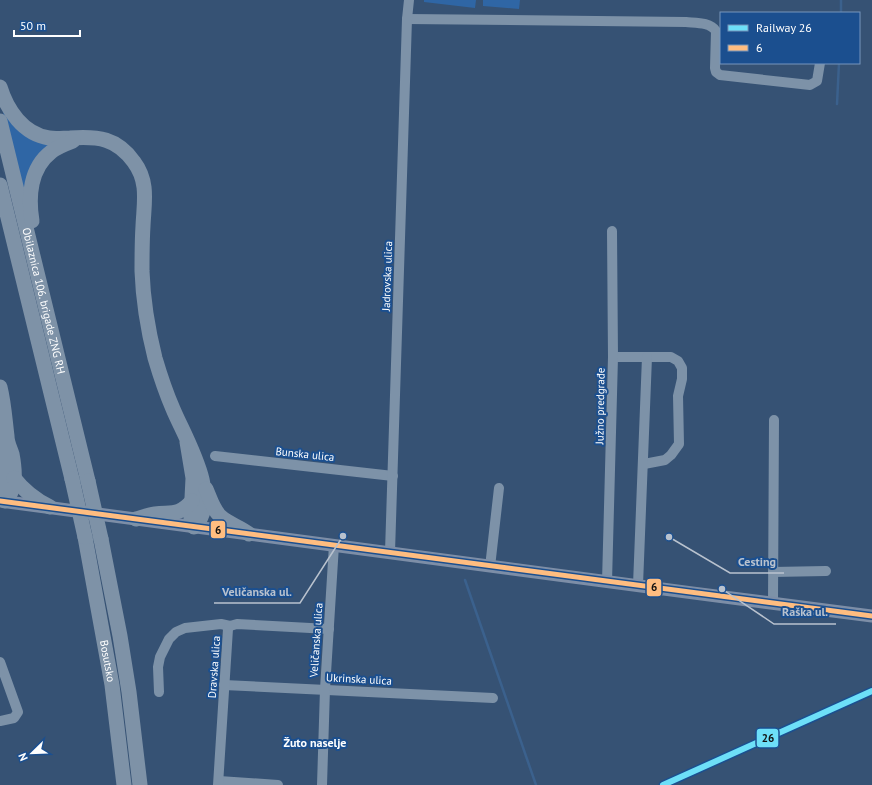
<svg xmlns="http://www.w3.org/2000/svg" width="872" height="785" viewBox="0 0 872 785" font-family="'PT Sans',sans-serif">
<rect width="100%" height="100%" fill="#365274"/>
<!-- green -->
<g fill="#2f66a5">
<polygon points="424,0 476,0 475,8 424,2"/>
<polygon points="483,0 520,0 519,9 483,6"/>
<polygon points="2,108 57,141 24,197"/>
</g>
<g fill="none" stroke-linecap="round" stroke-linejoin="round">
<!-- stream -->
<g stroke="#3b618d" stroke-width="2.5">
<polyline points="841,13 841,0"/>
<polyline points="837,104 839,63"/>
<polyline points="465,580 536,785"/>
</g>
<!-- minor -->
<g stroke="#7d92a8" stroke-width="10">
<path d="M 407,19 L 686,22 C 696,23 710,22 716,31 L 715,68 L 716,72 L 720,75 L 810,85 L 817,81 L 820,63"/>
<polyline points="613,357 671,357 678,361 682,368 682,379 678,396 679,444 671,455 665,460 644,464"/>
<polyline points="215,456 393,476"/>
<polyline points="390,552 407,19 409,0"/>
<polyline points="490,567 499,488"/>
<polyline points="773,572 826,571"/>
<polyline points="607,582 613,357 612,231"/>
<polyline points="638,585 647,357"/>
<polyline points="773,603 774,420"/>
<polyline points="0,662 18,712 14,718 0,721"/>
<polyline points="224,685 493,698"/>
<polyline points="159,692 158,667 160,657 169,639 176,632 185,628 221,624 230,626"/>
<polyline points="219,781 278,785"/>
<polyline points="218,785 228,629 230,626 237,624 329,629"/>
<polyline points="322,785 325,689 334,545"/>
</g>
<!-- major -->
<path stroke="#7d8ea7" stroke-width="13" d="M 0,501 C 290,540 581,579 872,616"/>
<!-- highway -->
<g stroke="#7e92a7" stroke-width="15">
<path d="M 0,87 C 7,110 23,134 49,138 C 56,139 64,138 70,138 C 98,136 117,138 134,162 C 149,182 144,203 143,226 C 142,241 142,256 142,271 C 143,300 148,330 155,358 C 160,375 166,393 173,409 C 185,438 223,499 194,527 L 191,518 L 193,478 L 187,442"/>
<path id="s1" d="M 0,121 L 88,481"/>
<polyline points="0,185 72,479"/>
<path d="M 32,221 C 28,197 30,168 51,152 C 57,147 65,144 73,141"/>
<path d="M 0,387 C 4,403 5,420 7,436 C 7,443 10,448 12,454 C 15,470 17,489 5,501 C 0,485 4,457 7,439"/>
<path d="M 14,478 C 24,491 36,500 50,507"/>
<path d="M 206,489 C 210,498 213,510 221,517 C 229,524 240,527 249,534"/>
<path d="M 136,519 C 143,517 148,515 155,514 C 172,512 179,516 192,501"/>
<path id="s2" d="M 85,537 L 112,685 L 124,785"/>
<polyline points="101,539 120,636 129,692 140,785"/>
</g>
<!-- highway-bridge -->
<g stroke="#7e92a7" stroke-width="15">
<polyline points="72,479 85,537"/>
<polyline points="88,481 101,539"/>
</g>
<!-- bus-1 casing -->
<g stroke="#1b4f8f" stroke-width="8">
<polyline id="bus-1" points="0,501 872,616"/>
</g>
<!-- bus-1 -->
<use href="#bus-1" stroke="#ffbd80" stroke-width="5"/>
<!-- rail-1 casing -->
<g stroke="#1b4f8f" stroke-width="9">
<polyline id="rail-1" points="663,785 872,691"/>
</g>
<!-- rail-1 -->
<use href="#rail-1" stroke="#6ddff8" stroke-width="6"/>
</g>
<g text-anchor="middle" stroke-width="4" stroke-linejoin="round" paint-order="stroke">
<!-- street labels -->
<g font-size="11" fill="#fff" stroke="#1b4f8f">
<text transform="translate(387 276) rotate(-88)" y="4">Jadrovska ulica</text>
<text dy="4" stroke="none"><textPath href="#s1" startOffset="185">Obilaznica 106. brigade ZNG RH</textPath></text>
<text transform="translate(600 406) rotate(-89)" y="4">Južno predgrađe</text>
<text transform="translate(305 454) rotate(6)" y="4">Bunska ulica</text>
<text transform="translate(316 640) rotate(-86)" y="4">Veličanska ulica</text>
<text dy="4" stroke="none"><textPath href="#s2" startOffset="126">Bosutsko</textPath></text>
<text transform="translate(214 667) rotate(-86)" y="4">Dravska ulica</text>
<text transform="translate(359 679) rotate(3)" y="4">Ukrinska ulica</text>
</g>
<!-- neighbourhood labels -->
<g font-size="12" font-weight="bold" fill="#fff" stroke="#1b4f8f">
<text x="315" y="747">Žuto naselje</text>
</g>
</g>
<!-- callouts -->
<path fill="none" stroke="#b9c2ce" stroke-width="1.5" d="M669 537L730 573H784M343 536L300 603H214M722 589L774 624H836"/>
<g fill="#b9c2ce" stroke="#1b4f8f" stroke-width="1.5">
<circle cx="669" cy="537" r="4"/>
<circle cx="343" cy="536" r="4"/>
<circle cx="722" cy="589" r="4"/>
</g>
<g font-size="12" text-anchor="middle" font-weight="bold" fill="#b9c2ce" stroke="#1b4f8f" stroke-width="4" stroke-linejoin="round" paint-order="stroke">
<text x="757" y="566">Cesting</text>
<text x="257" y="596">Veličanska ul.</text>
<text x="805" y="616">Raška ul.</text>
</g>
<g stroke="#1b4f8f" stroke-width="1.5">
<rect x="210" y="520" width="16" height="19" rx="4" fill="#ffbd80"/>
<rect x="646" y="578" width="16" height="19" rx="4" fill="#ffbd80"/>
<rect x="756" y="728" width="23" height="20" rx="4" fill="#6ddff8"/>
</g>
<g font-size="11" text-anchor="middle" font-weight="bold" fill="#111">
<text x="218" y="534">6</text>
<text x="654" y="591">6</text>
<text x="768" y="742">26</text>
</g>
<!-- legend -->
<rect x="720" y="12" width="140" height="52" fill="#1b4f8f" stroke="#7695bc"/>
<rect x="728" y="25" width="20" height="6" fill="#6ddff8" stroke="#7695bc"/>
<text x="756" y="32" font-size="12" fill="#ffffff">Railway 26</text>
<rect x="728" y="45" width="20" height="6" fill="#ffbd80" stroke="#7695bc"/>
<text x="756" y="52" font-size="12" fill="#ffffff">6</text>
<!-- north arrow -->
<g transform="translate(32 753) rotate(247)" stroke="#1b4f8f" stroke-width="3" paint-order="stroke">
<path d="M0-3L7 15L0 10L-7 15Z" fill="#ffffff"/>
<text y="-6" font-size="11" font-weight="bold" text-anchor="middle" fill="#ffffff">N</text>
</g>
<!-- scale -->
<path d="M14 30v6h66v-6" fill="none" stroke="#ffffff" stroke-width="2"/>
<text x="20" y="30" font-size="12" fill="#ffffff" stroke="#1b4f8f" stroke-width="3" paint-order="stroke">50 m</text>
</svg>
